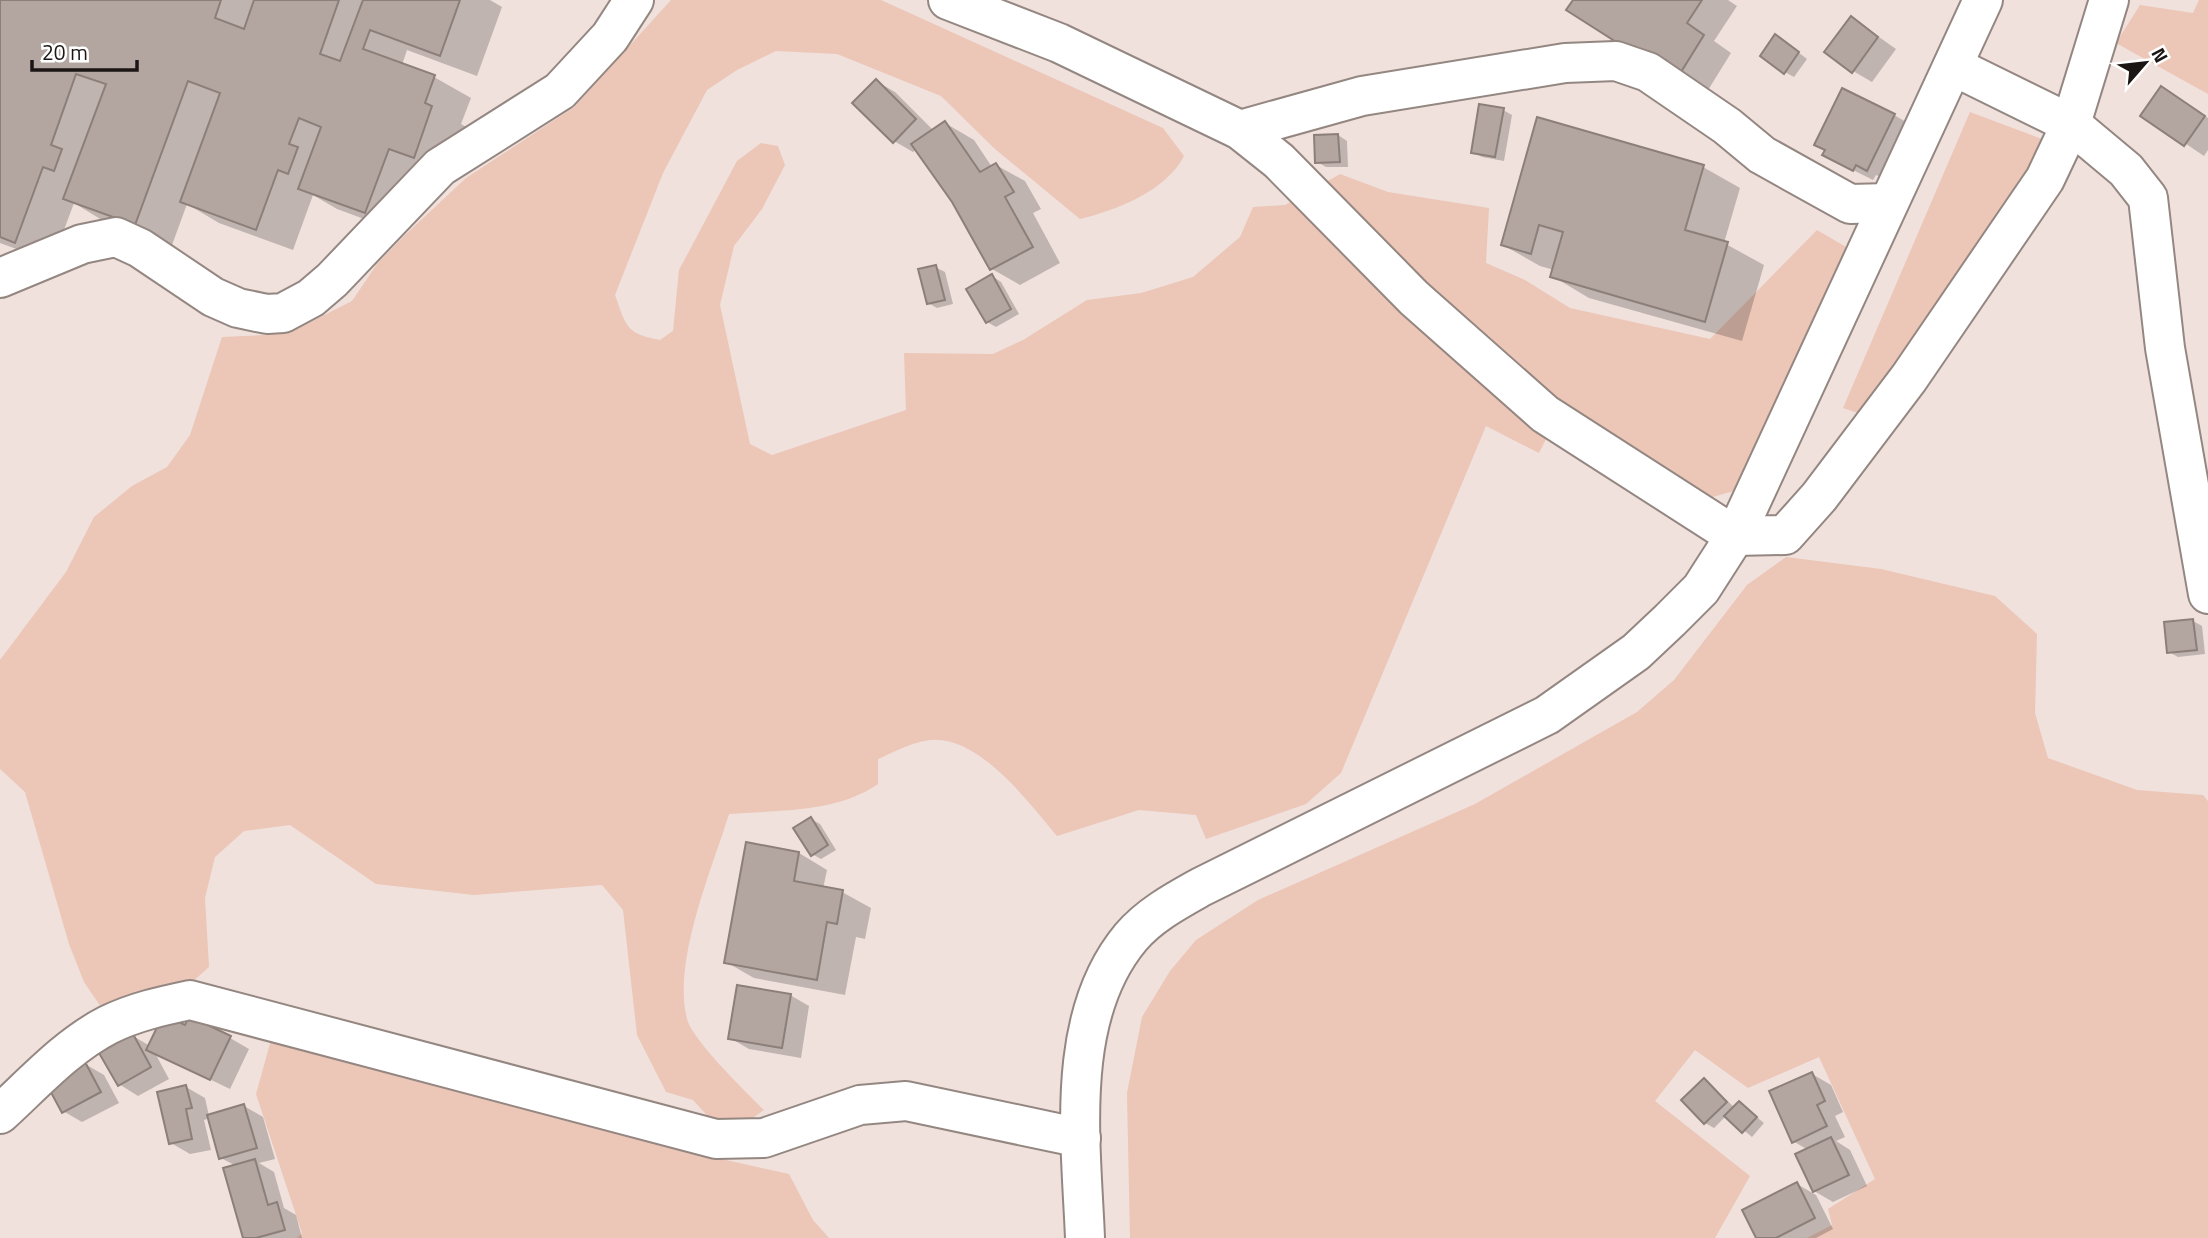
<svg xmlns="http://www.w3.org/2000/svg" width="2208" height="1238" viewBox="0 0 2208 1238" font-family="'Titillium Web',sans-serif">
<rect width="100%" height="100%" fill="#f0e1dc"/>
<!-- green -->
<g fill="#ecc6b7">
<path d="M 671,0 L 881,0 L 1163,128 L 1184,156 C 1166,191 1117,210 1080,219 L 995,149 L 941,96 L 837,54 L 776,51 L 737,70 L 707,90 L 663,173 L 615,295 C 626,326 626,334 660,340 L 673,331 L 679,270 L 737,161 L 761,143 L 778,146 L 785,165 L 762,209 L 734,246 L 720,305 L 750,444 L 772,455 L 906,410 L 904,353 L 993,354 L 1023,340 L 1087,300 L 1141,293 L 1193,277 L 1240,237 L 1253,207 L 1285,205 L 1340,174 L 1388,192 L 1489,208 L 1486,263 L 1525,280 L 1570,308 L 1710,339 L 1817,230 L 1853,251 L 1734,491 L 1702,500 L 1563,405 L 1539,453 L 1486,426 L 1341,773 L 1306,804 L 1206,839 L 1196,815 L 1139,810 L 1057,836 C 1028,802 975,729 924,741 C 908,744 892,753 878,759 L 878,784 C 836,813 779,810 729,814 C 712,869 672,962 687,1019 C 693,1041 746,1092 764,1110 L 744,1124 L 715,1124 L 693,1100 L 666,1092 L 637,1035 L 623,910 L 602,885 L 474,895 L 376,884 L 290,825 L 244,831 L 215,857 L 205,898 L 209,967 L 190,984 L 103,1010 L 84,982 L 69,944 L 25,792 L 0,769 L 0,660 L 66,572 L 94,517 L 132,486 L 167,467 L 190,435 L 222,337 L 267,335 L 297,329 L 352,301 L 377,264 L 405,235 L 466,178 L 573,108 Z"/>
<polygon points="2199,0 2208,0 2208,94 2116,43 2140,5 2193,13"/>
<polygon points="1970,112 2047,141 1944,307 1864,415 1843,408"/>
<polygon points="1786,557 1881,569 1995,596 2037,634 2035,713 2048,758 2137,790 2203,795 2208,801 2208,1238 1807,1238 1832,1225 1828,1209 1875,1179 1819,1057 1748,1088 1695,1050 1655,1101 1750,1176 1715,1238 1130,1238 1127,1093 1142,1017 1170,971 1196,940 1258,900 1475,804 1637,712 1674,680 1747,585"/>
<polygon points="273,1033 659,1145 789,1174 813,1220 829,1238 297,1238 302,1233 256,1094"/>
</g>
<!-- shadow -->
<g fill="#0003">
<polygon points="0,0 490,0 502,7 477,76 407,50 402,65 434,77 471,98 461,124 468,128 402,233 337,209 313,195 293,250 219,223 187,204 172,245 102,220 74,203 52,262 0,243"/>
<polygon points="1575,0 1728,0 1737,6 1714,41 1731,53 1705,95"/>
<polygon points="1852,18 1896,49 1872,82 1853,71"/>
<polygon points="1785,42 1807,59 1794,77 1785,72"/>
<polygon points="876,81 895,92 934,131 945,123 974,140 992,167 996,165 1025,181 1041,209 1033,213 1060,263 1020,285 992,269 954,201 917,149 913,152 894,141"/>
<polygon points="2162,88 2208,118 2208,150 2204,156 2143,115"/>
<polygon points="1503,110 1512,115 1504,161 1482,157 1473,152"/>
<polygon points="1894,115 1913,126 1887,180 1876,175 1873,180 1843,165"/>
<polygon points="1538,119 1703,167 1740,188 1724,243 1764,265 1742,341 1589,298 1552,276 1554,270 1540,266 1503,245"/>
<polygon points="1338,135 1347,141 1348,167 1326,167 1317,162"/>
<polygon points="935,267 945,272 953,304 937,308 928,303"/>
<polygon points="992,276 1001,282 1019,314 996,327 987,322"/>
<polygon points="2193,621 2202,626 2205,654 2178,657 2169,652"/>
<polygon points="811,819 820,824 836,850 821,859 812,854"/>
<polygon points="799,853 827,870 823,889 842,892 871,908 865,939 856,937 845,995 754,978 726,962"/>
<polygon points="790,995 809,1006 801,1058 749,1049 730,1038"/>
<polygon points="186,1028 230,1038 249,1049 230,1089 155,1053 169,1079 138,1096 119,1084 133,1036 150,1046"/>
<polygon points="85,1064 104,1075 119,1103 82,1122 63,1111"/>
<polygon points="1812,1074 1831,1085 1843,1112 1835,1116 1845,1137 1836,1141 1850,1150 1867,1186 1833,1202 1814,1191 1808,1150 1793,1141"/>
<polygon points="1705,1080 1735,1108 1739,1103 1764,1123 1752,1137 1726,1116 1714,1128 1705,1123"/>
<polygon points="186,1087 205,1098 209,1116 244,1106 263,1117 275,1159 259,1163 274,1172 284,1208 296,1215 302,1238 244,1238 236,1166 221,1158 210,1118 204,1120 211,1150 190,1154 171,1143"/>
<polygon points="1797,1184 1816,1195 1833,1229 1816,1238 1758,1238"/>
</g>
<!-- building -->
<g fill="#b3a6a0" stroke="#8c7f79" stroke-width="2">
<polygon points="0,0 221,0 215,18 244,29 254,0 339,0 320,54 340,61 363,0 460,0 440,56 370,30 363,49 435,75 425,103 432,106 414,158 389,149 365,213 298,189 321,127 299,118 289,144 298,147 288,174 278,170 256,230 180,202 220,93 188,81 135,225 63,199 106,84 76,74 51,145 62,149 54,171 43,167 15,243 0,237"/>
<polygon points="1573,0 1702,0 1687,23 1704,35 1676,80 1566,10"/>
<polygon points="1851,16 1878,37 1852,73 1824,52"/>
<polygon points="1775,34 1799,52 1784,74 1760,56"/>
<polygon points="876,79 916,119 893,143 852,103"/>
<polygon points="2161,86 2205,116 2184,146 2140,116"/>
<polygon points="1842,88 1895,114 1867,171 1856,165 1853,171 1822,155 1825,150 1814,145"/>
<polygon points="1479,104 1504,108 1495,157 1471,153"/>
<polygon points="1537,117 1704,165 1685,230 1728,242 1705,322 1550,277 1563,232 1539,225 1531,254 1501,245"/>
<polygon points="945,121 980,172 996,163 1014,192 1005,197 1033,247 990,270 952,202 911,144"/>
<polygon points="1338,134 1340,162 1315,163 1314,135"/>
<polygon points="936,265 945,300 927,304 918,269"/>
<polygon points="992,274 1011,309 986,323 966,289"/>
<polygon points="2193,619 2197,650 2167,653 2164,622"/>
<polygon points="811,817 828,845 811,856 793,828"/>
<polygon points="746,842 799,852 794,881 843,890 837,924 827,922 817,980 724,963"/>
<polygon points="737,985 791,994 782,1048 728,1039"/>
<polygon points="163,1015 185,1025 189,1016 231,1036 210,1080 146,1050"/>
<polygon points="133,1034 151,1067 118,1086 99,1053"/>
<polygon points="85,1062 101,1092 62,1113 46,1083"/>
<polygon points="1812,1072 1825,1101 1817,1105 1827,1126 1792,1143 1769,1091"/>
<polygon points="1704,1078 1727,1102 1704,1124 1681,1100"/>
<polygon points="186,1085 192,1108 186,1109 192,1139 169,1144 157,1092"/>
<polygon points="1739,1101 1757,1117 1742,1133 1724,1116"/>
<polygon points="244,1104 257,1148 219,1159 207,1115"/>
<polygon points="1831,1137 1849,1175 1813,1192 1795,1154"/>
<polygon points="255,1159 268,1205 277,1202 285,1230 256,1238 243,1238 223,1168"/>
<polygon points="1797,1182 1815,1218 1776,1238 1756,1238 1742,1210"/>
</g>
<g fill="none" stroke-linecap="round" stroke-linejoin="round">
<!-- minor casing -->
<g stroke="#948782" stroke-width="42">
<g id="minor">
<polyline points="948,0 1059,43 1240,130 1279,161 1414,298 1545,414 1735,536 1785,535 1819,497 1909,378 2045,179 2071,124 2109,0"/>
<polyline points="1953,66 2071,124 2126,170 2148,198 2165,348 2208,594"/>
<polyline points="1240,130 1362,96 1565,63 1616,61 1648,72 1727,126 1762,155 1850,204 1888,203"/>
<polyline points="0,278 82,244 116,237 140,248 213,297 238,308 267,314 283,313 311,298 332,280 440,167 560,91 610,37 634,0"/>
<path d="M 0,1114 C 33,1084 67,1046 108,1025 C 134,1012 162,1006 190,1000 L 716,1139 L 764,1138 L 860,1105 L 906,1101 L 1081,1138"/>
<path d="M 1085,1238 C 1081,1140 1064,1017 1131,937 C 1150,915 1176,901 1201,887 L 1547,715 L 1636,652 L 1670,620 L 1701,589 L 1735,536 L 1983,0"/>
</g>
</g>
<!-- minor -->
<use href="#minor" stroke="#fff" stroke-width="38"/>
</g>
<!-- north arrow -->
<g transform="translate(2145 63) rotate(62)" stroke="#ffffff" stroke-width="5" paint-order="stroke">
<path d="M0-5L12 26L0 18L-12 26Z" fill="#1b1614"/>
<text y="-10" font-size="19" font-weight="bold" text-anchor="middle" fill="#1b1614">N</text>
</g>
<!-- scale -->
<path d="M32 60v10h105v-10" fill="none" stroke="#1b1614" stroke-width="3.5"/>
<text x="42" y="60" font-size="21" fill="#1b1614" stroke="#ffffff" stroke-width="5" paint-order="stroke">20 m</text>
</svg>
